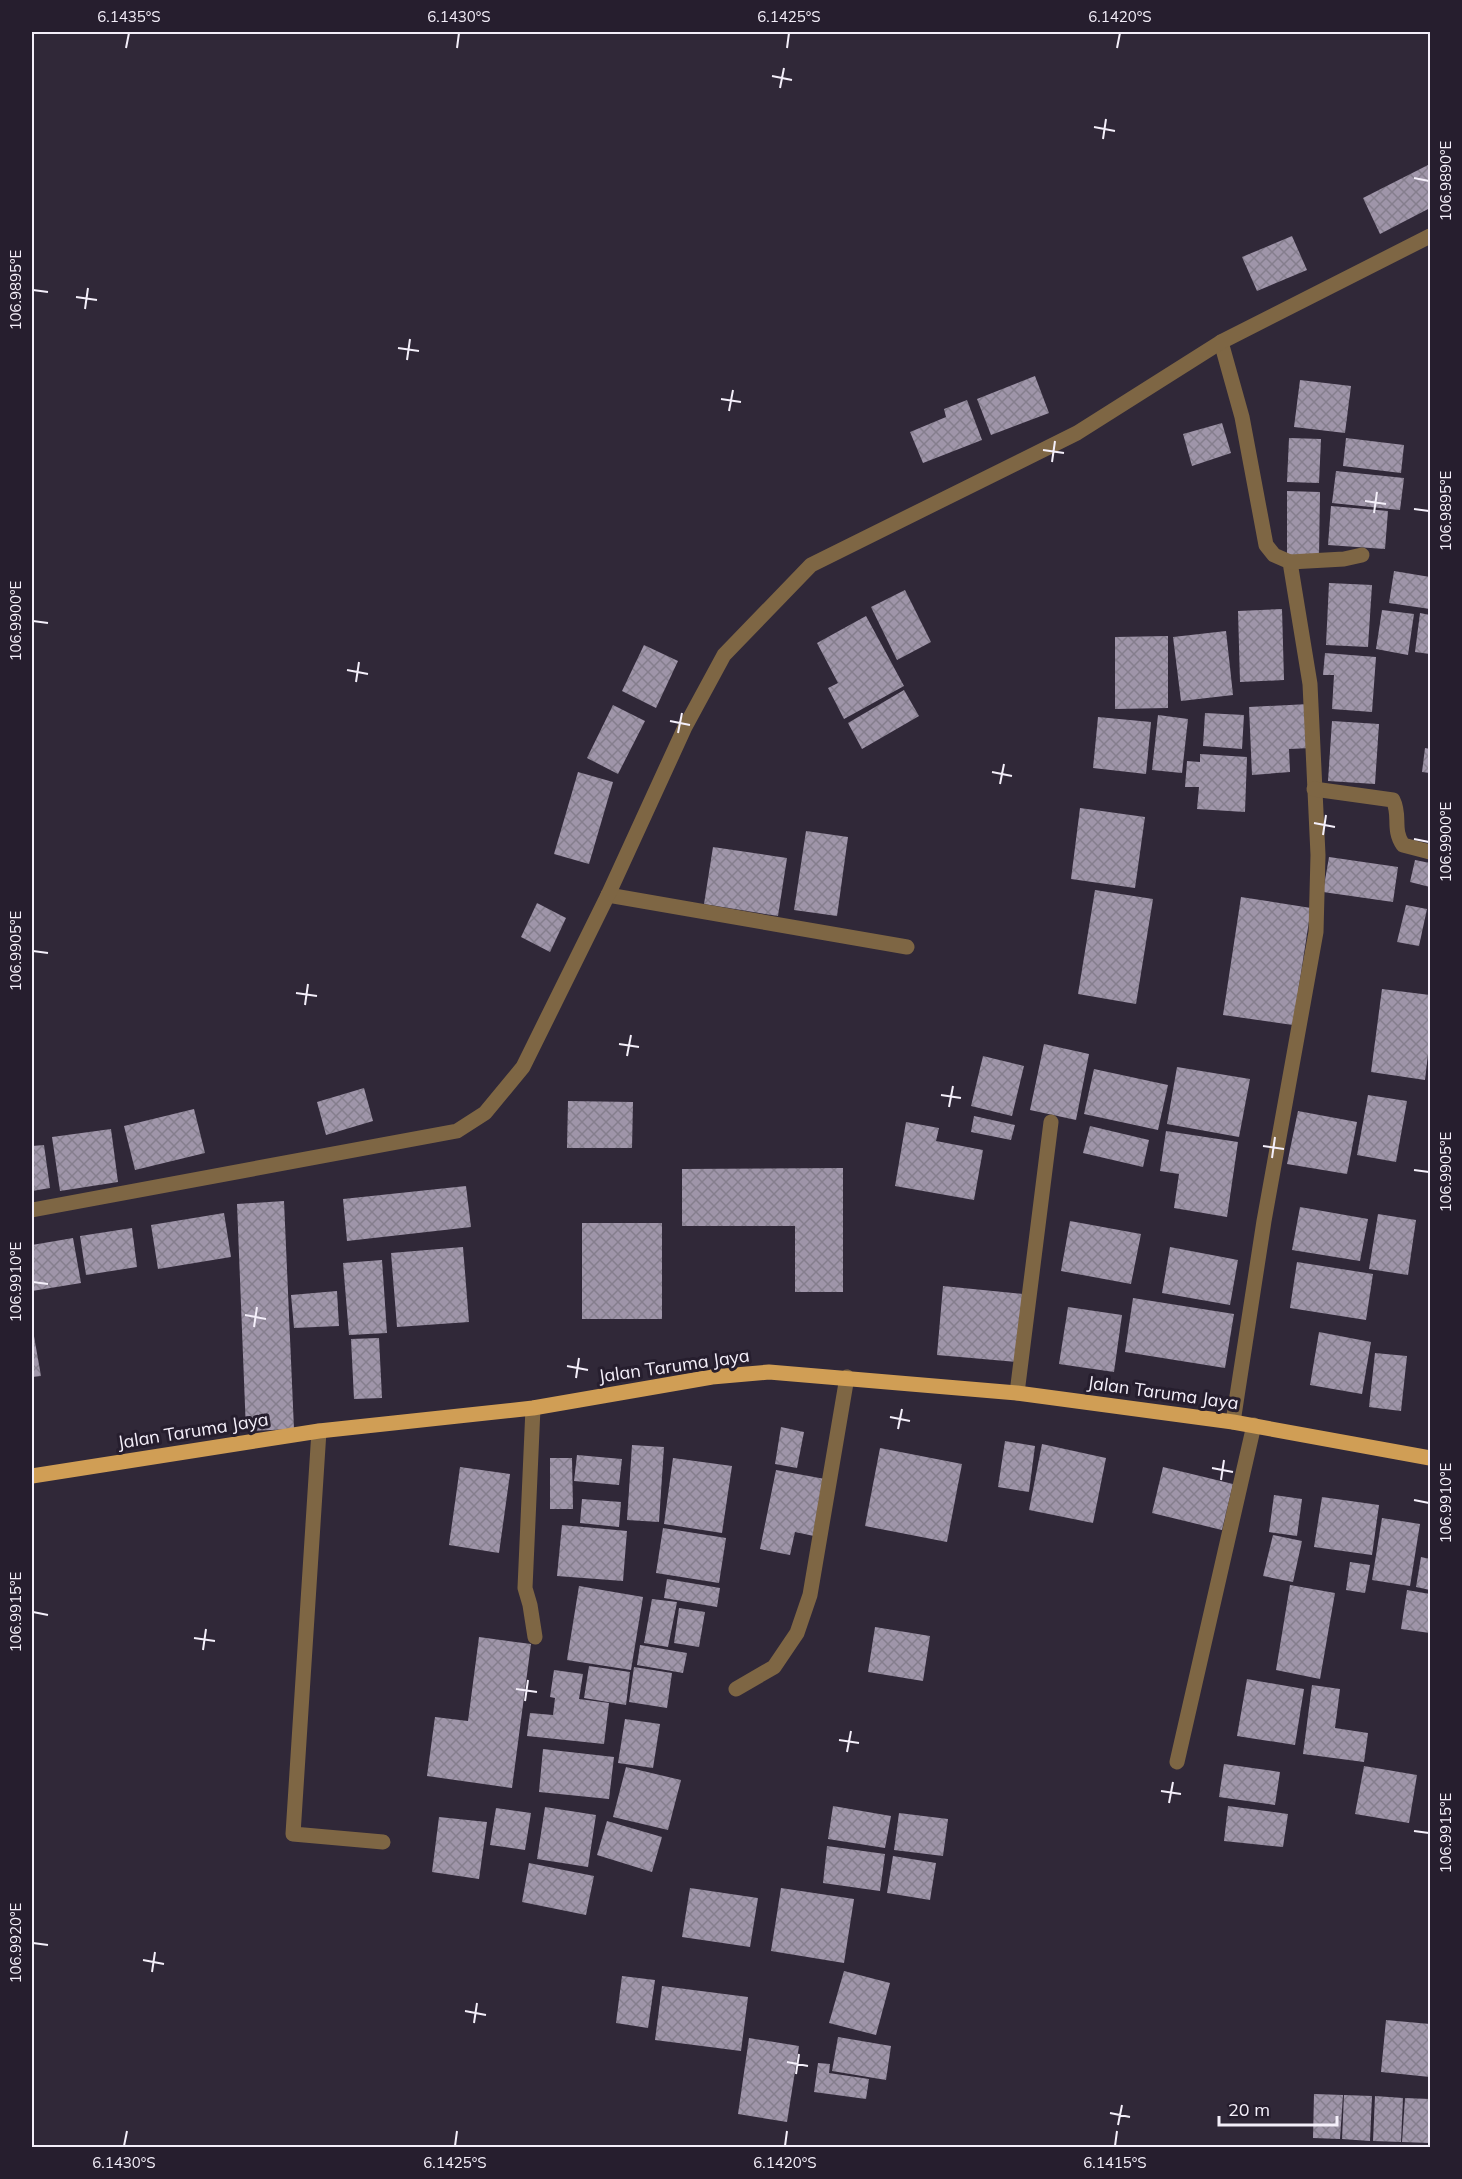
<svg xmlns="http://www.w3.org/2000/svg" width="1462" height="2179" viewBox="0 0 1462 2179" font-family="Mulish,sans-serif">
<defs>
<pattern id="building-cross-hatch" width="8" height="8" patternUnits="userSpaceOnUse" patternTransform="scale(1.5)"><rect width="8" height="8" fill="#9f95a9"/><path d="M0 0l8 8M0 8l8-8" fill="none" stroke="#857e8d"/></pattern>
</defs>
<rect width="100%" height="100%" fill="#302838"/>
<!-- building -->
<g fill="url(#building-cross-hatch)">
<polygon points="1430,164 1430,208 1380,234 1363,198"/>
<polygon points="1292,236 1307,270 1257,291 1242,257"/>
<polygon points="1035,376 1049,413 991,435 977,399"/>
<polygon points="1300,380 1351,386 1345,433 1294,427"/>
<polygon points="967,400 982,440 923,463 910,432 946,417 944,409"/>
<polygon points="1222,423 1231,453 1192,466 1183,434"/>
<polygon points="1289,438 1321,439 1319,483 1287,482"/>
<polygon points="1346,438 1404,445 1401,473 1343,466"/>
<polygon points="1336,471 1404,478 1400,510 1332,503"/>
<polygon points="1287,491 1320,492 1319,557 1287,557"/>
<polygon points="1331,506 1388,511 1385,549 1328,545"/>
<polygon points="1394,571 1430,577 1430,609 1389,603"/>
<polygon points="1329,583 1372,585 1368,647 1326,645"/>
<polygon points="905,590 931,642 897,660 871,607"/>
<polygon points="1282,609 1284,680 1240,682 1238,611"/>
<polygon points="1382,610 1414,614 1408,655 1376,649"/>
<polygon points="1420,613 1430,615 1430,654 1415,652"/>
<polygon points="866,616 904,686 844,719 828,688 838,683 817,643"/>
<polygon points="1226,631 1233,695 1181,701 1173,637"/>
<polygon points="1168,636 1168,708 1115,709 1115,637"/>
<polygon points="644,645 678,661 656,708 622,691"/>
<polygon points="1325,653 1376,657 1372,712 1332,709 1334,675 1323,675"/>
<polygon points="904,690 919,716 862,749 848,723"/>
<polygon points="1309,704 1311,748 1289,749 1290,772 1252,775 1249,707"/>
<polygon points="613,705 645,721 618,774 587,758"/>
<polygon points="1205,713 1244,715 1242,749 1203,746"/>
<polygon points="1158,715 1188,719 1182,773 1152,770"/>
<polygon points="1098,717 1151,722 1146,774 1093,768"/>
<polygon points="1332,721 1379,724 1375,784 1328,781"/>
<polygon points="1425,748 1430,749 1430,773 1422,772"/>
<polygon points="1200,754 1247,757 1245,812 1197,809 1199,787 1185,787 1187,761 1200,762"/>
<polygon points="578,772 613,782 589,864 554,854"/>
<polygon points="1080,808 1145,817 1135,888 1071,879"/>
<polygon points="806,831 848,837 837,916 794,910"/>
<polygon points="713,847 787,858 778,916 704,904"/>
<polygon points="1329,857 1398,867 1393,902 1323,892"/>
<polygon points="1415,860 1430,863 1430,887 1410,882"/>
<polygon points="1095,890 1153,899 1136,1004 1078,994"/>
<polygon points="1241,897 1311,908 1293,1025 1223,1015"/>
<polygon points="537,903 566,918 550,952 521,937"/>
<polygon points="1406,905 1427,909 1419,946 1397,942"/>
<polygon points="1382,989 1430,995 1430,1037 1425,1080 1371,1072"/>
<polygon points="1044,1044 1089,1054 1076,1120 1030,1110"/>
<polygon points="983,1056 1024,1066 1012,1116 971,1106"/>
<polygon points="1177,1067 1250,1079 1239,1137 1167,1124"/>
<polygon points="1094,1069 1168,1085 1158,1130 1084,1114"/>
<polygon points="364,1088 373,1121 326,1135 317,1102"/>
<polygon points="1368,1095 1407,1101 1396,1162 1357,1155"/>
<polygon points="568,1101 633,1102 632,1148 567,1148"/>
<polygon points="194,1109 205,1153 135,1170 124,1126"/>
<polygon points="1298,1111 1357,1122 1347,1174 1287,1164"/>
<polygon points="974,1116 1015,1125 1011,1140 971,1132"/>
<polygon points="906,1122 939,1128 936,1141 983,1150 974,1200 895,1186"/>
<polygon points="1090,1126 1149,1140 1143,1167 1083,1153"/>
<polygon points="111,1129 118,1182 60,1191 52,1137"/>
<polygon points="1166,1131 1238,1142 1227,1217 1174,1208 1179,1174 1160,1171"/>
<polygon points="44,1145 50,1188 32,1191 32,1146"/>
<polygon points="843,1168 843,1292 795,1292 795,1226 682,1226 682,1169"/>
<polygon points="466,1186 471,1227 347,1241 343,1199"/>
<polygon points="284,1201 294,1429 246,1431 237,1204"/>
<polygon points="1300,1207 1368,1219 1360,1261 1292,1250"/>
<polygon points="224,1213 231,1257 158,1269 151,1225"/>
<polygon points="1378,1214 1416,1220 1408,1275 1369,1269"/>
<polygon points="1070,1221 1141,1234 1131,1284 1061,1271"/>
<rect x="582" y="1223" width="80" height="96"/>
<polygon points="132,1228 137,1267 86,1275 80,1236"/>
<polygon points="73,1238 81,1283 32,1291 32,1245"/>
<polygon points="463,1247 469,1322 397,1327 391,1253"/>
<polygon points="1170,1247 1238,1260 1230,1305 1162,1293"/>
<polygon points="382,1260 387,1333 349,1335 343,1263"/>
<polygon points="1297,1262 1373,1274 1366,1320 1290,1308"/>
<polygon points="943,1286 1023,1294 1017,1362 937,1355"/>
<polygon points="337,1291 339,1326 294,1328 291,1295"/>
<polygon points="1133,1298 1234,1314 1225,1368 1125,1352"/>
<polygon points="1068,1307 1122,1315 1114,1372 1059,1364"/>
<polygon points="32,1325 41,1376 32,1377"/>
<polygon points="1319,1332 1371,1342 1362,1394 1310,1385"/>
<polygon points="379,1338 382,1398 354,1399 351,1339"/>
<polygon points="1375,1353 1407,1356 1401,1411 1369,1407"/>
<polygon points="781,1427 804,1432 797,1468 775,1464"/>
<polygon points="1005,1441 1035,1446 1029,1492 998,1487"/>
<polygon points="1042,1444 1106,1458 1093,1523 1029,1510"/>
<polygon points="632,1445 664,1447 659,1522 627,1520"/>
<polygon points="880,1448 962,1464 947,1542 865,1526"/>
<polygon points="577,1455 622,1459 619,1485 574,1481"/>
<polygon points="550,1458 572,1458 573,1509 550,1509"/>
<polygon points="673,1458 732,1466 722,1533 664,1524"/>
<polygon points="460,1467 510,1474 499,1553 449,1545"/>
<polygon points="1163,1467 1233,1484 1222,1530 1152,1513"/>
<polygon points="776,1470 825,1479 814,1536 795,1532 790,1555 760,1549"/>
<polygon points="1274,1495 1302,1499 1297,1536 1269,1532"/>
<polygon points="1322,1497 1379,1505 1372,1555 1314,1547"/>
<polygon points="582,1499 621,1502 619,1527 580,1523"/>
<polygon points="1382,1518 1420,1524 1410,1586 1372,1580"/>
<polygon points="562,1525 627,1531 623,1581 557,1576"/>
<polygon points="663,1528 726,1538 719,1583 656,1573"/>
<polygon points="1273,1535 1302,1541 1293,1582 1263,1576"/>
<polygon points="1421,1557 1430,1559 1430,1590 1416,1587"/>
<polygon points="1350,1562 1370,1565 1365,1593 1346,1590"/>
<polygon points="667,1579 720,1588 717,1607 664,1598"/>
<polygon points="1290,1585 1335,1593 1320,1679 1276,1670"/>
<polygon points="579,1586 643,1597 631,1670 567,1660"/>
<polygon points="1407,1590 1430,1594 1430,1633 1401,1629"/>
<polygon points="652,1599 677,1602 668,1647 644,1643"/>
<polygon points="679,1608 705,1612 699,1647 674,1643"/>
<polygon points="875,1627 930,1636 923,1681 868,1672"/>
<polygon points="479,1637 531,1644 512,1788 427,1776 435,1717 468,1721"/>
<polygon points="640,1645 687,1653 683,1673 637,1665"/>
<polygon points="589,1666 630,1672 626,1705 584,1698"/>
<polygon points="634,1667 672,1673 667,1708 629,1702"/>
<polygon points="554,1670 583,1674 579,1699 609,1703 604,1744 527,1736 530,1713 553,1715 555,1698 550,1697"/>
<polygon points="1247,1679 1304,1689 1295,1745 1237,1736"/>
<polygon points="1312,1685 1340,1689 1335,1728 1368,1733 1364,1762 1303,1754"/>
<polygon points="625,1719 660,1724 653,1768 618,1763"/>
<polygon points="543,1749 614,1757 609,1799 539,1792"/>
<polygon points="1224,1764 1280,1772 1275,1805 1219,1797"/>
<polygon points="1364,1766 1417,1775 1409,1823 1355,1814"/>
<polygon points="626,1767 681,1780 668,1830 613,1817"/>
<polygon points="833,1806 891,1816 885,1848 828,1839"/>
<polygon points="1228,1806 1288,1814 1283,1847 1224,1841"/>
<polygon points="545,1807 596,1815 588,1867 537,1859"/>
<polygon points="496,1808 531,1813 525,1850 490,1845"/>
<polygon points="899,1813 948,1819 943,1856 894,1850"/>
<polygon points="439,1817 487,1822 479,1879 432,1872"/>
<polygon points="607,1821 662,1837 652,1872 597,1855"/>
<polygon points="827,1846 885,1854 880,1891 823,1883"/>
<polygon points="893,1856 936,1863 930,1900 887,1893"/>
<polygon points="529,1863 594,1876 586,1915 522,1902"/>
<polygon points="690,1888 758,1898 750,1947 682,1937"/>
<polygon points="781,1888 854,1899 844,1963 771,1951"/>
<polygon points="844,1971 890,1983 876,2035 829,2023"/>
<polygon points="622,1976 655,1980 648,2028 616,2023"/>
<polygon points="662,1986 748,1997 741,2051 655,2040"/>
<polygon points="1386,2020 1430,2024 1430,2077 1381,2072"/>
<polygon points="838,2037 891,2046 886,2080 832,2071"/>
<polygon points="749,2038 799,2046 787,2122 738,2114"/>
<polygon points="818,2063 830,2064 829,2073 869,2079 866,2099 814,2092"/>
<polygon points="1314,2094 1343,2095 1340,2139 1313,2138"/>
<polygon points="1344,2095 1372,2096 1370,2141 1342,2139"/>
<polygon points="1375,2096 1403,2098 1401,2142 1373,2141"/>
<polygon points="1405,2098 1430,2099 1430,2143 1402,2142"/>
</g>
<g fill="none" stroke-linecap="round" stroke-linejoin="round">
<!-- minor -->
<g stroke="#7e6644" stroke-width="15">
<polyline points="1221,342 1242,417 1266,545 1274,555 1290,562 1310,684 1318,855 1316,932 1264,1221 1233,1422"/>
<polyline points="1290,562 1344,559 1362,555"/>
<path d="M 1314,789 L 1393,800 C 1401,816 1392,829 1403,845 L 1430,852"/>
<polyline points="608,895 907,947"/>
<polyline points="32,1210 457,1131 485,1113 523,1067 608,895 685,727 724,655 811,565 1077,433 1221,342 1430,236"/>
<polyline points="1017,1393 1051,1122"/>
<polyline points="533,1408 525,1588 530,1605 535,1637"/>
<polyline points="319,1431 293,1834 383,1842"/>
<polyline points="736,1689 774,1667 797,1633 810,1595 847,1377"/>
<polyline points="1177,1762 1254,1425"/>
</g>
<!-- major -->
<polyline stroke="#d09e55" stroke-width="15" points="32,1476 319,1431 533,1408 712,1377 769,1372 1017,1393 1233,1422 1430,1458"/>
</g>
<!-- ticks -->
<path fill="none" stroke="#f4effa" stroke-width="2" d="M 126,48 L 129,33M 457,48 L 459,33M 787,48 L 789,33M 1117,48 L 1120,33M 772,76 L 792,80M 780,88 L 784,68M 1094,127 L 1115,131M 1103,139 L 1106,119M 1414,178 L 1429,181M 33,290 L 48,292M 76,297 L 97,300M 85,309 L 88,288M 398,348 L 419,351M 407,360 L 410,339M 721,399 L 741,402M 729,411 L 733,390M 1043,450 L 1064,453M 1052,462 L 1055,441M 1365,501 L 1386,504M 1414,509 L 1429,511M 1374,513 L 1377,492M 33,621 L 48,623M 347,670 L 368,674M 356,682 L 359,662M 670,721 L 690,725M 678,733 L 682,713M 992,772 L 1012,776M 1000,784 L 1004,764M 1314,823 L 1335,827M 1323,835 L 1326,815M 1414,839 L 1429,842M 33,951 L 48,953M 296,993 L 317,996M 305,1005 L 308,984M 619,1044 L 639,1047M 627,1056 L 631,1035M 941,1095 L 961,1098M 949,1107 L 953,1086M 1263,1146 L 1284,1149M 1272,1158 L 1275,1137M 1414,1170 L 1429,1172M 33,1282 L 48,1284M 245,1315 L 266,1319M 254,1327 L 257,1307M 567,1366 L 588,1370M 576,1378 L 579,1358M 890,1417 L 910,1421M 898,1429 L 902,1409M 1212,1468 L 1233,1472M 1221,1480 L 1224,1460M 1414,1500 L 1429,1503M 33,1612 L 48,1615M 194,1638 L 215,1641M 203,1650 L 206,1629M 516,1689 L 537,1692M 525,1701 L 528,1680M 839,1740 L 859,1743M 847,1752 L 851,1731M 1161,1791 L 1181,1794M 1169,1803 L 1173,1782M 1414,1831 L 1429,1833M 33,1943 L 48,1945M 143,1960 L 164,1964M 152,1972 L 155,1952M 465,2011 L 486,2015M 474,2023 L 477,2003M 787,2062 L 808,2066M 796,2074 L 799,2054M 1110,2113 L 1130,2117M 1118,2125 L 1122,2105M 124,2146 L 127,2131M 455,2146 L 457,2131M 785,2146 L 787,2131M 1115,2146 L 1117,2131"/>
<g text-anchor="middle" stroke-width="6" stroke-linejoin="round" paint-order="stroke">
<!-- street labels -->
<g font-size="18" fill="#f4effa" stroke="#261e2e">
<text transform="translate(674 1366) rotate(-8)" y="6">Jalan Taruma Jaya</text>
<text transform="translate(1163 1393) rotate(8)" y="6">Jalan Taruma Jaya</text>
<text transform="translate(193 1431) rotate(-9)" y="6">Jalan Taruma Jaya</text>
</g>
</g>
<!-- border -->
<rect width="1462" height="2179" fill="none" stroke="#261e2e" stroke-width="66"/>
<!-- scale -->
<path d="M1219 2116v9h118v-9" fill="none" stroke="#f4effa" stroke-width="3"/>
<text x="1228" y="2116" font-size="18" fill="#f4effa" stroke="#261e2e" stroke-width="4.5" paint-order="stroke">20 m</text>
<rect x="33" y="33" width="1396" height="2113" fill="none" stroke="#f4effa" stroke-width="2"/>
<g font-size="15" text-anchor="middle" fill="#f4effa">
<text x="129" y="22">6.1435°S</text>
<text x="459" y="22">6.1430°S</text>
<text x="789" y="22">6.1425°S</text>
<text x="1120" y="22">6.1420°S</text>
<text transform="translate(1446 181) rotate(-90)" y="5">106.9890°E</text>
<text transform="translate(16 290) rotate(-90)" y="5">106.9895°E</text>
<text transform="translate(1446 511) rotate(-90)" y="5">106.9895°E</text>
<text transform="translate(16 621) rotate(-90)" y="5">106.9900°E</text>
<text transform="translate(1446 842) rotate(-90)" y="5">106.9900°E</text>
<text transform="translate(16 951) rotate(-90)" y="5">106.9905°E</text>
<text transform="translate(1446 1172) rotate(-90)" y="5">106.9905°E</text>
<text transform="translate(16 1282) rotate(-90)" y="5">106.9910°E</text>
<text transform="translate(1446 1503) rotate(-90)" y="5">106.9910°E</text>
<text transform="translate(16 1612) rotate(-90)" y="5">106.9915°E</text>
<text transform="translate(1446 1833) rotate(-90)" y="5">106.9915°E</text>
<text transform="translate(16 1943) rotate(-90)" y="5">106.9920°E</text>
<text x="124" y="2168">6.1430°S</text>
<text x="455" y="2168">6.1425°S</text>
<text x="785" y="2168">6.1420°S</text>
<text x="1115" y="2168">6.1415°S</text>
</g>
</svg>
